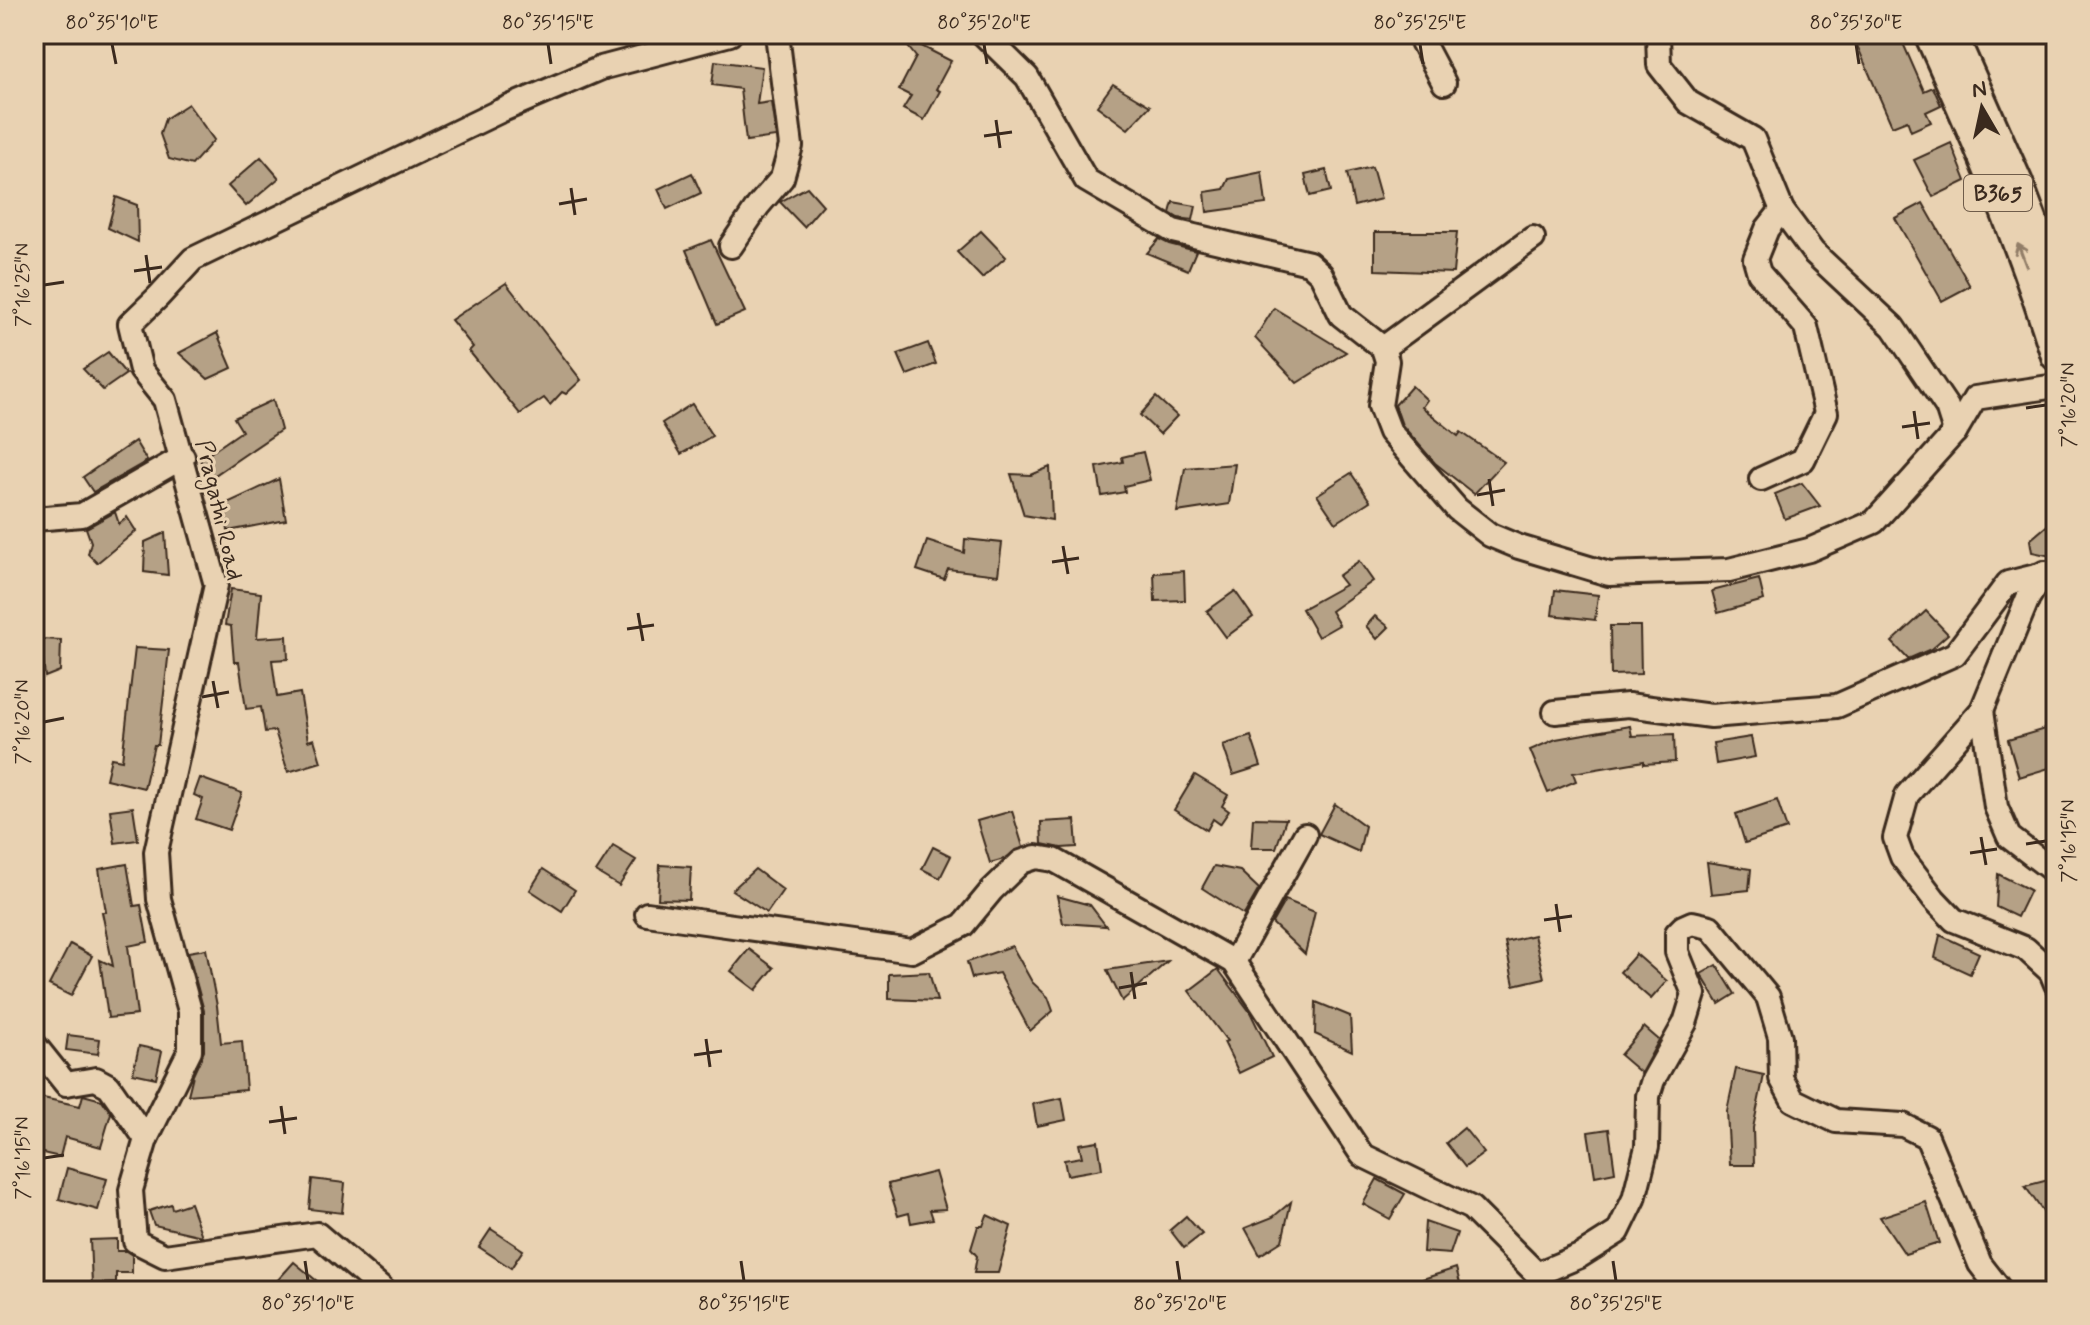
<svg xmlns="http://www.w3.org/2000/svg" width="2090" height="1325" viewBox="0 0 2090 1325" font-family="Mynerve,sans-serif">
<rect width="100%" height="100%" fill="#e9d2b2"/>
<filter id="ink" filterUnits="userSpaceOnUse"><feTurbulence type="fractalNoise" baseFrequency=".0125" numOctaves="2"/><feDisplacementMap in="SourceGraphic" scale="16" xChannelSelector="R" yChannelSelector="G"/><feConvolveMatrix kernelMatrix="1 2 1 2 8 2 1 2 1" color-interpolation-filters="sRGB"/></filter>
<g filter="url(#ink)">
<!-- building -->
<g fill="#b5a186" stroke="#3b2a1e" stroke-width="2">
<polygon points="898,34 951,61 936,89 940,91 924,120 903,109 911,96 899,90 916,57"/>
<polygon points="1852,34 1899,34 1924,91 1933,87 1941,105 1926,112 1931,122 1911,131 1907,120 1892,126"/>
<polygon points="715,61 762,67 757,104 771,102 776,137 746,141 740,89 712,85"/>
<polygon points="1113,84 1150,106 1128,129 1097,106"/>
<polygon points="188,104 214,140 192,165 169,159 160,134 165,119"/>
<polygon points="1951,143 1966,181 1933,197 1914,160"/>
<polygon points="261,157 279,178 246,206 228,186"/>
<polygon points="1372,167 1381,199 1354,206 1347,173"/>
<polygon points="1326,170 1331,191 1310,196 1305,175"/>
<polygon points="1262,172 1266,204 1207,212 1205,192 1224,189 1229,179"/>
<polygon points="692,173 701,193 667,209 658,189"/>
<polygon points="807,187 823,205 804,227 780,202"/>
<polygon points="116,197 137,205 138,242 108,228"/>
<polygon points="1173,202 1196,206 1193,220 1178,218 1170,213"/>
<polygon points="1923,203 1970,286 1942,301 1895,218"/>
<polygon points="981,231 1006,257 982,278 957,252"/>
<polygon points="1375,232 1457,232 1453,273 1375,270"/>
<polygon points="1159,239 1169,244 1196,251 1188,270 1147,253"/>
<polygon points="711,240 745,312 717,324 686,250"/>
<polygon points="506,283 581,380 566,394 562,392 550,405 544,398 520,414 469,351 473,347 451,320"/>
<polygon points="1274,308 1346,352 1297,383 1255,338"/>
<polygon points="217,333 232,368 208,379 179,353"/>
<polygon points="928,343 936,364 907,375 898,354"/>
<polygon points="108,352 126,374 103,390 83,369"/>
<polygon points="1412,386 1427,400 1422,407 1458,436 1461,432 1504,462 1474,494 1435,463 1402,425 1395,405"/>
<polygon points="1156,397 1177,416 1160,434 1140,415"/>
<polygon points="273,400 281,430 212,477 200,460 242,431 234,418"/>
<polygon points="692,404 712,436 681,454 662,423"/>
<polygon points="135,441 147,461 93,492 83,477"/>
<polygon points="1143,452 1150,480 1124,486 1125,492 1102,496 1097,467 1123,462 1122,457"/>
<polygon points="1235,464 1229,504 1177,512 1185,468"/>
<polygon points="1050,467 1052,520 1024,515 1011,474 1031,475"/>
<polygon points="1351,473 1370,501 1336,523 1317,495"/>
<polygon points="279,479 286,520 228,531 225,504"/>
<polygon points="1802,483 1820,506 1785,519 1775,494"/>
<polygon points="115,512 119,524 127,517 136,531 97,563 88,554 91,542 86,528"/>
<polygon points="2056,518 2056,557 2032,552 2030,540"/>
<polygon points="165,533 168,575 144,572 145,542"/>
<polygon points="965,539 1002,543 998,575 948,569 944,579 917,570 927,541 964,553"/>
<polygon points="1359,561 1373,581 1331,611 1339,625 1318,637 1302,609 1345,585 1338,576"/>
<polygon points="1184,571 1185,600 1155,601 1154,573"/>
<polygon points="1759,579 1764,600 1718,613 1712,591"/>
<polygon points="231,589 261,593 257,638 287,636 288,659 272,660 277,697 300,693 308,741 314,739 321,762 288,772 275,731 265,732 261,707 246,709 239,662 234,662 231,626 225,625"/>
<polygon points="1555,590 1598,595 1595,620 1552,615"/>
<polygon points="1235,591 1253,617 1226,637 1207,611"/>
<polygon points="1926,611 1948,634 1931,649 1908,659 1892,642"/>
<polygon points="1375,616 1389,627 1377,639 1366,626"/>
<polygon points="1610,626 1640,626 1641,674 1611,675"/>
<polygon points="41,639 61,640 60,671 45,677"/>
<polygon points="135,648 169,650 158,745 154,745 144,788 106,779 111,758 122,760"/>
<polygon points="1630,726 1632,736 1674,734 1675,762 1644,764 1644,761 1573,773 1576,781 1548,793 1530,750 1556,739"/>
<polygon points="2048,728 2056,754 2056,766 2019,777 2008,740"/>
<polygon points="1251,736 1261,766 1233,775 1223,745"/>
<polygon points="1751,737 1755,757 1716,764 1713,743"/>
<polygon points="1195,775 1228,795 1222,806 1229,811 1220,824 1213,819 1207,830 1174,810"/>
<polygon points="200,778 242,793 229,830 196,819 203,799 194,795"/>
<polygon points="1777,800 1787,829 1745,843 1736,814"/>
<polygon points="1335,804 1365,826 1359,852 1319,834"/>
<polygon points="133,807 138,840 115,843 110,810"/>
<polygon points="1012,811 1023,847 1004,859 990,863 977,821"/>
<polygon points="1253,818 1286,819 1276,848 1251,848"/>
<polygon points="1075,820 1077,847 1061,848 1042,844 1041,822"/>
<polygon points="613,846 636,860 619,886 596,872"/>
<polygon points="933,847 951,856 940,878 922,869"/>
<polygon points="1707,862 1751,869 1749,890 1711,894"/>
<polygon points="127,864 134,906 141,905 148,942 128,946 137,1015 108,1018 100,960 113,966 102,912 106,912 99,869"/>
<polygon points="660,865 691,867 689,900 658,899"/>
<polygon points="1214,866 1240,871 1259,889 1244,915 1202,888"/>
<polygon points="543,869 575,890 562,911 530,890"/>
<polygon points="755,869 783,890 767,913 732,890"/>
<polygon points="1998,874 2030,890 2017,917 1996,907"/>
<polygon points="1057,896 1090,905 1106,926 1063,923"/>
<polygon points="1285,900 1315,912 1305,954 1272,923"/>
<polygon points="1534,935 1544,978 1514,985 1505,942"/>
<polygon points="1940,935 1979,953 1970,974 1935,958"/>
<polygon points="70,944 92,956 71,996 49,985"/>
<polygon points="1012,946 1032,982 1048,997 1053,1011 1030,1031 999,973 972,978 967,962"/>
<polygon points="206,949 217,1006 221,1043 242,1041 246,1090 188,1095 193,1075 204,1051 204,1011 188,952"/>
<polygon points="749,949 774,968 756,990 731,971"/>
<polygon points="1636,954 1667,981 1651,999 1620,972"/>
<polygon points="1168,961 1122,1001 1107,970"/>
<polygon points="1717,965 1735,994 1719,1004 1701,974"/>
<polygon points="1218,969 1250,1012 1272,1057 1239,1073 1224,1042 1227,1041 1189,991"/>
<polygon points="929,972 937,1001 889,999 889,974"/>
<polygon points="1316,1002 1350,1016 1352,1051 1315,1034"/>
<polygon points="1644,1027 1659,1040 1641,1073 1620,1055"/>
<polygon points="68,1035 100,1039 98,1054 66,1050"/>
<polygon points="139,1046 162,1051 156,1078 133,1073"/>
<polygon points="1736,1069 1764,1075 1753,1128 1754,1165 1730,1165 1727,1111"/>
<polygon points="83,1095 102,1100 111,1113 101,1147 65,1137 60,1157 34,1151 34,1096 80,1106"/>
<polygon points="1062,1098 1066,1120 1037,1126 1033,1104"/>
<polygon points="1464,1128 1484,1153 1465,1167 1446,1143"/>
<polygon points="1609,1129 1615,1172 1595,1176 1588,1132"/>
<polygon points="1098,1141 1102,1169 1067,1175 1064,1160 1082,1157 1079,1144"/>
<polygon points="67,1168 107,1179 98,1210 59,1199"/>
<polygon points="935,1172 946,1209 930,1210 933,1219 911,1223 909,1213 898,1216 888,1184"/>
<polygon points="2056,1178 2056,1214 2046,1216 2025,1186"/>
<polygon points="312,1179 345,1183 342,1213 309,1209"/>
<polygon points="1377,1179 1405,1194 1390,1219 1363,1204"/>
<polygon points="1291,1202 1282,1241 1260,1255 1245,1228 1273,1217"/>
<polygon points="1926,1202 1939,1243 1905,1254 1880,1217"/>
<polygon points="190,1203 202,1236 154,1225 149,1211 171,1204 172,1209"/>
<polygon points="987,1215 1011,1226 998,1273 974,1273 977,1256 971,1249 978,1226 983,1226"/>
<polygon points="1186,1216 1202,1234 1184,1248 1170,1230"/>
<polygon points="1425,1222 1457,1233 1450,1254 1423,1252"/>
<polygon points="491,1229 523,1250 511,1268 479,1247"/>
<polygon points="117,1239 117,1251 126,1251 132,1255 132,1273 116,1273 116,1283 92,1284 90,1240"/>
<polygon points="294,1262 329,1291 281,1291 276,1282"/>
<polygon points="1456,1268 1462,1291 1427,1291 1423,1279"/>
</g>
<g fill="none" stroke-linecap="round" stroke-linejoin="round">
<!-- minor casing -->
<g stroke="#3b2a1e" stroke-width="28">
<g id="minor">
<polyline points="983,34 1027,77 1086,180 1173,231 1309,263 1321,274 1341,315 1383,348 1387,361 1380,406 1390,432 1457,509 1490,535 1519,547 1609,574 1729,570 1809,550 1874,522 1955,432 1975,398 2056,386"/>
<polyline points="1418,34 1444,83"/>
<polyline points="1658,34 1659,65 1688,102 1753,139 1782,210 1813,252 1893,327 1947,407 1955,432"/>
<polyline points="731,246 758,206 782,178 791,146 777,34"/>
<polyline points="1383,348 1533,238"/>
<polyline points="1761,479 1803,460 1826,413 1806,327 1759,273 1755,259 1767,229 1782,210"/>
<polyline points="34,519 82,515 183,457"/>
<polyline points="2044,573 2028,598 1982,710 1907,795 1895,838 1902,857 1934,899 1954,920 2026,949 2051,972 2056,984"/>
<polyline points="1982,710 1996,807 2009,837 2056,873"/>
<polyline points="1555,712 1628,705 1711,716 1837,706 1955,654 2008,583 2056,571"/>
<polyline points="647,914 912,951 963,925 992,890 1021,862 1036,857 1054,860 1234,962 1362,1155 1471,1208 1537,1274 1542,1291"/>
<polyline points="1234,962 1305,835"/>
<polyline points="34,1044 66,1084 96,1079 109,1086 146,1139"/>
<polyline points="1537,1274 1580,1256 1618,1232 1634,1199 1647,1147 1648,1096 1653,1080 1685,1023 1694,994 1677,952 1677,933 1683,927 1692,923 1710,927 1768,997 1780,1037 1781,1078 1793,1100 1836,1121 1903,1125 1927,1137 1980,1264 2001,1291"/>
<polyline points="384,1291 317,1234 165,1256 135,1241 131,1190 146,1139 190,1050 190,1011 159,899 156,852 216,585 165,400 141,370 130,324 158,297 193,259 500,111 601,68 730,34"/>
</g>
</g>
<!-- major casing -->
<g stroke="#3b2a1e" stroke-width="34">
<g id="major">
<path d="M 1929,34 C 1977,139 2022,245 2056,356"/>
<polyline points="1952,34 2018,183 2056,283"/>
</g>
</g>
<!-- minor -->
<use href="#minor" stroke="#e9d2b2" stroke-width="22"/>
<!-- major -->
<use href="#major" stroke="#e9d2b2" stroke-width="28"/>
</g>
<!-- one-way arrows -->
<defs><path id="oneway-shaft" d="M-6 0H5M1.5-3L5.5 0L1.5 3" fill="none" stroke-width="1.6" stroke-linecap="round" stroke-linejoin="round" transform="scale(2)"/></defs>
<use stroke="#927e68" href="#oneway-shaft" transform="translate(2022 255) rotate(-111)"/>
</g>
<!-- ticks -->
<path fill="none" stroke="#3b2a1e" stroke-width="3" d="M 112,44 L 116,64M 548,44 L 551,64M 984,44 L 987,64M 1420,44 L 1423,64M 1856,44 L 1859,64M 996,120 L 1000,148M 984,136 L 1012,132M 571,188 L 575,215M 559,204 L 587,199M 146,255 L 150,283M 134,271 L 162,267M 44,285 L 64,282M 2026,408 L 2046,405M 1914,411 L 1918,439M 1902,427 L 1930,423M 1489,479 L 1493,506M 1477,495 L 1505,490M 1063,546 L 1068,574M 1052,562 L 1079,558M 638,613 L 643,641M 627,629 L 654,625M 213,681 L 218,708M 202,697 L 229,692M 44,722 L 64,718M 1981,837 L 1986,865M 2026,844 L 2046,841M 1970,853 L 1997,849M 1556,904 L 1560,932M 1544,920 L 1572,916M 1131,972 L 1135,999M 1119,988 L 1147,983M 706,1039 L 710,1067M 694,1055 L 722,1051M 281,1106 L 285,1134M 269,1122 L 297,1118M 44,1158 L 64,1155M 305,1261 L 308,1281M 741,1261 L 744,1281M 1177,1261 L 1180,1281M 1613,1261 L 1616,1281"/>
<g text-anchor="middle" stroke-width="6" stroke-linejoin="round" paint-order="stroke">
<!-- shield labels -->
<rect fill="#e9d2b2" stroke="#6f5c4a" stroke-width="2" x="1964" y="175" width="68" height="36" rx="6"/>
<g font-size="22" font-weight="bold" fill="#3b2a1e">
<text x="1998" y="201">B365</text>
</g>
<!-- street labels -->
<g font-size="24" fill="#3b2a1e" stroke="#e9d2b2">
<text transform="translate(220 510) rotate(77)" y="8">Pragathi Road</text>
</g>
</g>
<!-- margin -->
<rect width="2090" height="1325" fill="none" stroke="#e9d2b2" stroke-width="88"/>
<!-- north arrow -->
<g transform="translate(1982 108) rotate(351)" stroke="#e9d2b2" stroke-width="6" paint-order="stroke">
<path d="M0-6L14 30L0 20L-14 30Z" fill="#3b2a1e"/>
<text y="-12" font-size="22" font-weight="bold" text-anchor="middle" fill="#3b2a1e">N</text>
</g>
<rect x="44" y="44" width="2002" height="1237" fill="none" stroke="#3b2a1e" stroke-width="3"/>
<g font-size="20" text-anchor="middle" fill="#3b2a1e">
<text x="112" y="29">80°35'10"E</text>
<text x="548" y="29">80°35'15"E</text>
<text x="984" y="29">80°35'20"E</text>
<text x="1420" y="29">80°35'25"E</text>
<text x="1856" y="29">80°35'30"E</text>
<text transform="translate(22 285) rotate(-90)" y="7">7°16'25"N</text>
<text transform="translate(2068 405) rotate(-90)" y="7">7°16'20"N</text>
<text transform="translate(22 722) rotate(-90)" y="7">7°16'20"N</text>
<text transform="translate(2068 841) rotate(-90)" y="7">7°16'15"N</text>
<text transform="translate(22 1158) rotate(-90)" y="7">7°16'15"N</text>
<text x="308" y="1310">80°35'10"E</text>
<text x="744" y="1310">80°35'15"E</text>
<text x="1180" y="1310">80°35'20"E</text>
<text x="1616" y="1310">80°35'25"E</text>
</g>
</svg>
